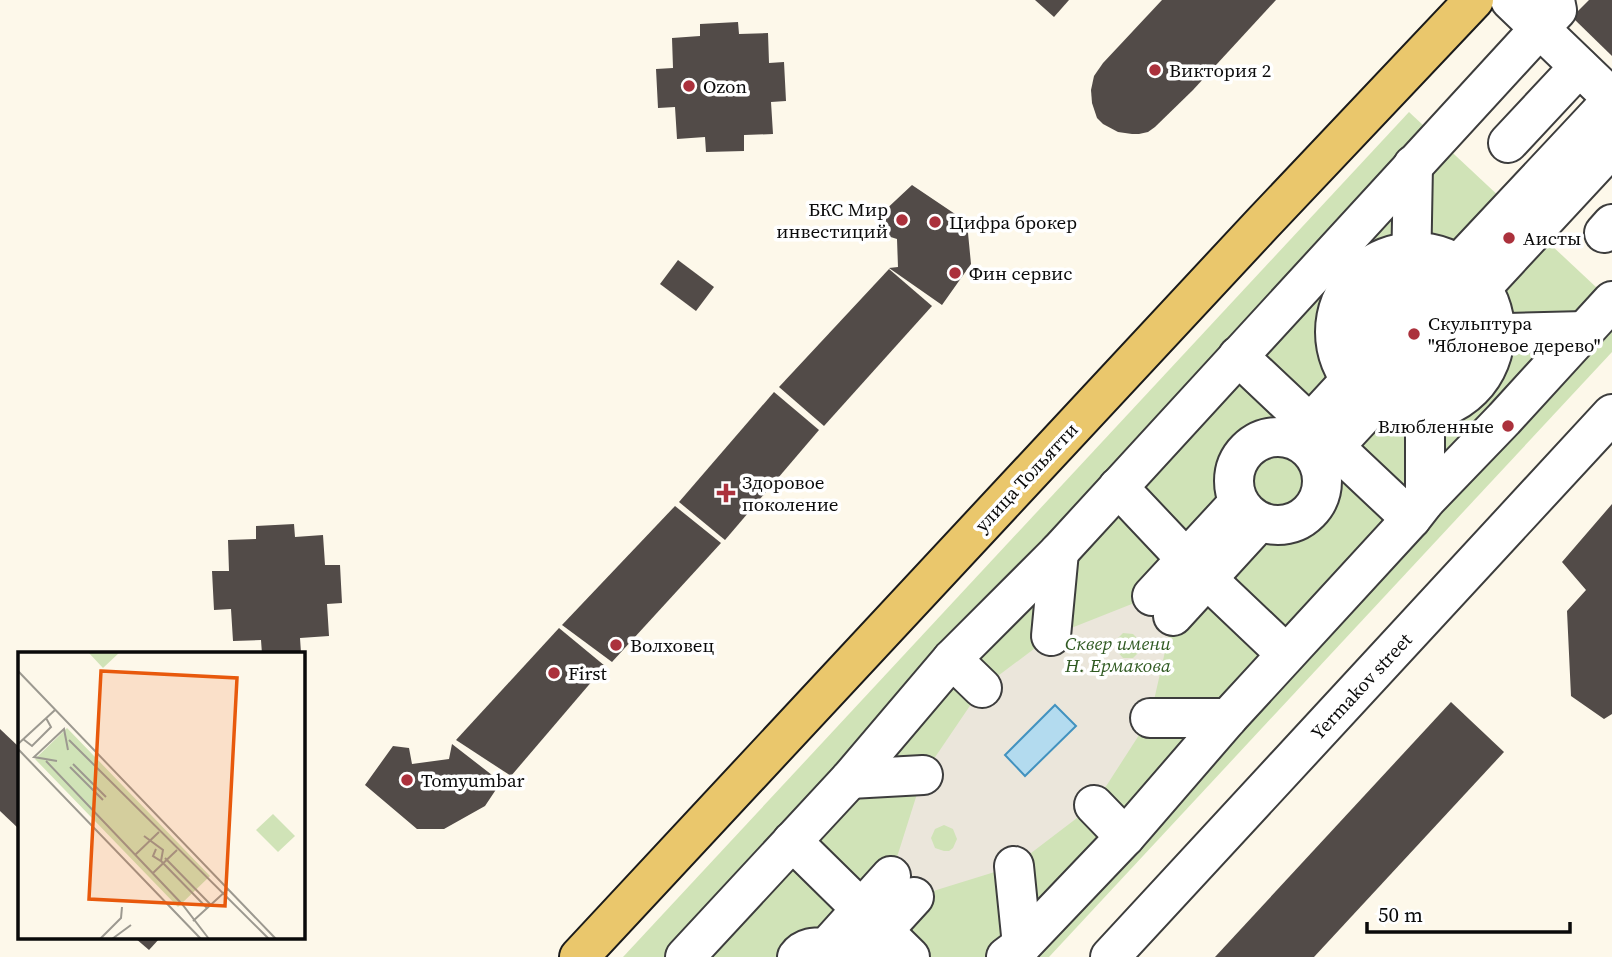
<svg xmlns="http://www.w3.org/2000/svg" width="1612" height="957" viewBox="0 0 1612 957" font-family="'Source Serif 4',serif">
<rect width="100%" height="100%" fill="#fdf8ea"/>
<!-- green -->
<polygon fill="#d0e3b7" points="1409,112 1612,302 1612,352 1049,957 623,957"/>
<!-- plaza -->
<path fill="#ebe6db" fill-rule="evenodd" d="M 1152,596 L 1173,616 L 1150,718 L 1094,805 L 1014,866 L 914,897 L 891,876 L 923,775 L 982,688 L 1051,636 ZM 1123,633 L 1133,634 L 1140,641 L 1140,651 L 1133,658 L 1123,658 L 1116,650 L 1116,640 ZM 944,825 L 953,829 L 957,839 L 953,848 L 949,851 L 944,851 L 935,848 L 931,838 L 935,829 Z"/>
<!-- water -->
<polygon fill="#b3dbef" stroke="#4292bf" stroke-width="2" points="1055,705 1076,726 1025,776 1005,755"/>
<!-- building -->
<g fill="#524b48">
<polygon points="1035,0 1069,0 1054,17"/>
<polygon points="1162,0 1276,0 1193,90 1155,127 1148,132 1139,134 1132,134 1118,132 1103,124 1097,118 1092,103 1091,90 1094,76 1103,63"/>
<polygon points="1589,0 1612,0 1612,56 1572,17"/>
<polygon points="738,22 739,34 768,33 769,63 784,62 786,101 771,102 773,134 744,135 744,151 706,152 705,137 677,139 675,107 658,108 656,69 673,68 672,38 700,36 700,24"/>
<polygon points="912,185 958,216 968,233 971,264 942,305 889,268 898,267 897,239 881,234 880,215"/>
<polygon points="678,260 714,287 696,311 660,284"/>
<polygon points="889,269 932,306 824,426 779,387"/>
<polygon points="774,392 819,430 725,540 679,502"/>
<polygon points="1612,504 1612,714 1604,719 1571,696 1567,611 1586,590 1562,562"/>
<polygon points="675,506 721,543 612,662 562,625"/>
<polygon points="294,524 295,537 323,535 325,565 340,565 342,603 327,604 329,636 300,638 301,653 262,654 261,640 233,641 231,609 214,610 212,571 229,571 228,540 256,539 256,526"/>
<polygon points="559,628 605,666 511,776 456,740"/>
<polygon points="1451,702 1504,752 1314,957 1215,957"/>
<polygon points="0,729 19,747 19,829 0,811"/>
<polygon points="452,744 501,782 485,806 444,829 417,829 365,785 393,746 409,748 412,764 449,759"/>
<polygon points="135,938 160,938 149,950"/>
</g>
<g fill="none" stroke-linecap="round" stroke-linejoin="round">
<!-- minor casing -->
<g stroke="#3d3d3d" stroke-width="42">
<g id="minor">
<polyline points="1510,0 1612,98"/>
<polyline points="1508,143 1579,67"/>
<polyline points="1604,233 1612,224"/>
<circle cx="1415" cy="332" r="80"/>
<polyline points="1411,275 1413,165"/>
<circle cx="1417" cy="332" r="52"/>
<polyline points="1471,334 1585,331"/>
<polyline points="1238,356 1411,519"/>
<polyline points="1425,386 1425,501"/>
<circle cx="1278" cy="481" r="44"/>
<path d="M 1296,439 C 1400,325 1507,213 1612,100"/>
<polyline points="1319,463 1612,147"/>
<polyline points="1118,487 1186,559 1286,654"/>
<polyline points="1152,596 1238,503"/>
<polyline points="1173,616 1259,522"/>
<polyline points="1051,636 1059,552"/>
<polyline points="952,659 982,688"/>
<polyline points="1150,718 1228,718"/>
<polyline points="850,779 923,775"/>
<polyline points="1094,805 1125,837"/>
<polyline points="792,841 910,957"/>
<polyline points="1014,866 1022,945"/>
<polyline points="685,957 850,779 952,659 1059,552 1540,28 1557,10 1555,0"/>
<path d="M 797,957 C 804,947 815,947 827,947 L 891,876"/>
<polyline points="859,957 914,897"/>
<polyline points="1006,957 1022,945 1125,837 1228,718 1411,519 1425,501 1504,419 1612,301"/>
<polyline points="1110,957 1612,414"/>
</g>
</g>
<!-- major casing -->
<g stroke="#1b1b1b" stroke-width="42">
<polyline id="major" points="579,957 1262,224 1474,0"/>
</g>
<!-- minor -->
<use href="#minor" stroke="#fff" stroke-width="38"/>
<!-- major -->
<use href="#major" stroke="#eac76c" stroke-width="38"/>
</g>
<!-- markers -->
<g fill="#ab313c" stroke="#fff" stroke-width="2.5">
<circle cx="1155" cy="70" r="7"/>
<circle cx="689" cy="86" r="7"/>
<circle cx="902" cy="220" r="7"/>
<circle cx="935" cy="222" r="7"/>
<circle cx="1509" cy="238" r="7"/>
<circle cx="955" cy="273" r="7"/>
<circle cx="1414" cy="334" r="7"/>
<circle cx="1508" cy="426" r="7"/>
<path d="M722.5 482.5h7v7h7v7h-7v7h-7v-7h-7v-7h7z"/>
<circle cx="616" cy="645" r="7"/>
<circle cx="554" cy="673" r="7"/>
<circle cx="407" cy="780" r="7"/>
</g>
<g text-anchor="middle" stroke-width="7" stroke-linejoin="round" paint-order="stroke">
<!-- poi labels -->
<g font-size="19" fill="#0a0a0a" stroke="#fff" text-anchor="start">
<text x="1169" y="77">Виктория 2</text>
<text x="703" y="93">Ozon</text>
<text x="888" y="216" text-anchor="end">БКС Мир<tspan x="888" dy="22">инвестиций</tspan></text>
<text x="949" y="229">Цифра брокер</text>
<text x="1523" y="245">Аисты</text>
<text x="969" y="280">Фин сервис</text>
<text x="1428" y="330">Скульптура<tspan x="1428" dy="22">"Яблоневое дерево"</tspan></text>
<text x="1494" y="433" text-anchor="end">Влюбленные</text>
<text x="742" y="489">Здоровое<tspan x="742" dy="22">поколение</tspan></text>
<text x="630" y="652">Волховец</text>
<text x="568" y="680">First</text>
<text x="421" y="787">Tomyumbar</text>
</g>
<!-- street labels -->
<g font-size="19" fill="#0a0a0a" stroke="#fff">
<text transform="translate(1026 477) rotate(-47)" y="7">улица Тольятти</text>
<text transform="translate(1361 686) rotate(-47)" y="7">Yermakov street</text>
</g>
<!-- park labels -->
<g font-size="19" font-style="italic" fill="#305a22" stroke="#fff">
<text x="1118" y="650">Сквер имени<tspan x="1118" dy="22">Н. Ермакова</tspan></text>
</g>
</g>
<!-- overview -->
<g transform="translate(18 652)">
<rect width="287" height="287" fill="#fdf8ea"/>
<path d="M 70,0 L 102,0 L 85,16 ZM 49,76 L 192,224 L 160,255 L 17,107 ZM 255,162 L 277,184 L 260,200 L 238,178 Z" fill="#d0e3b7"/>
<path fill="none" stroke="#9c9990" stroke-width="2" d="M 0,19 L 258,287M 5,87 L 14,94 L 33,75 L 28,66M 51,88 L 251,287M 0,92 L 37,58M 0,97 L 183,287M 28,109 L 164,252 L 191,287M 39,109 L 16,105 L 46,77 L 50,98M 55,112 L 88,145M 52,115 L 85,148M 126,184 L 145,198 L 143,209 L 135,204 L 138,197M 117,203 L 141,180M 147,206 L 193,253M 143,209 L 189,256M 135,221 L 159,198M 175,269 L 210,237M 82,287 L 103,266 L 104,255M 94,287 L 113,273"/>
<path fill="#e8590c" fill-opacity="0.15" stroke="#e8590c" stroke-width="3.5" d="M 83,19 L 219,26 L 207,254 L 71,247 Z"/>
<rect width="287" height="287" fill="none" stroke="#0a0a0a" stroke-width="3.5"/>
</g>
<!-- scale -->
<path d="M1367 922v10h203v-10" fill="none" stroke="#0a0a0a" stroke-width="3.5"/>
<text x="1378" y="922" font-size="21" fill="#0a0a0a" stroke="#ffffff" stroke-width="5" paint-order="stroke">50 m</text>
</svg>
